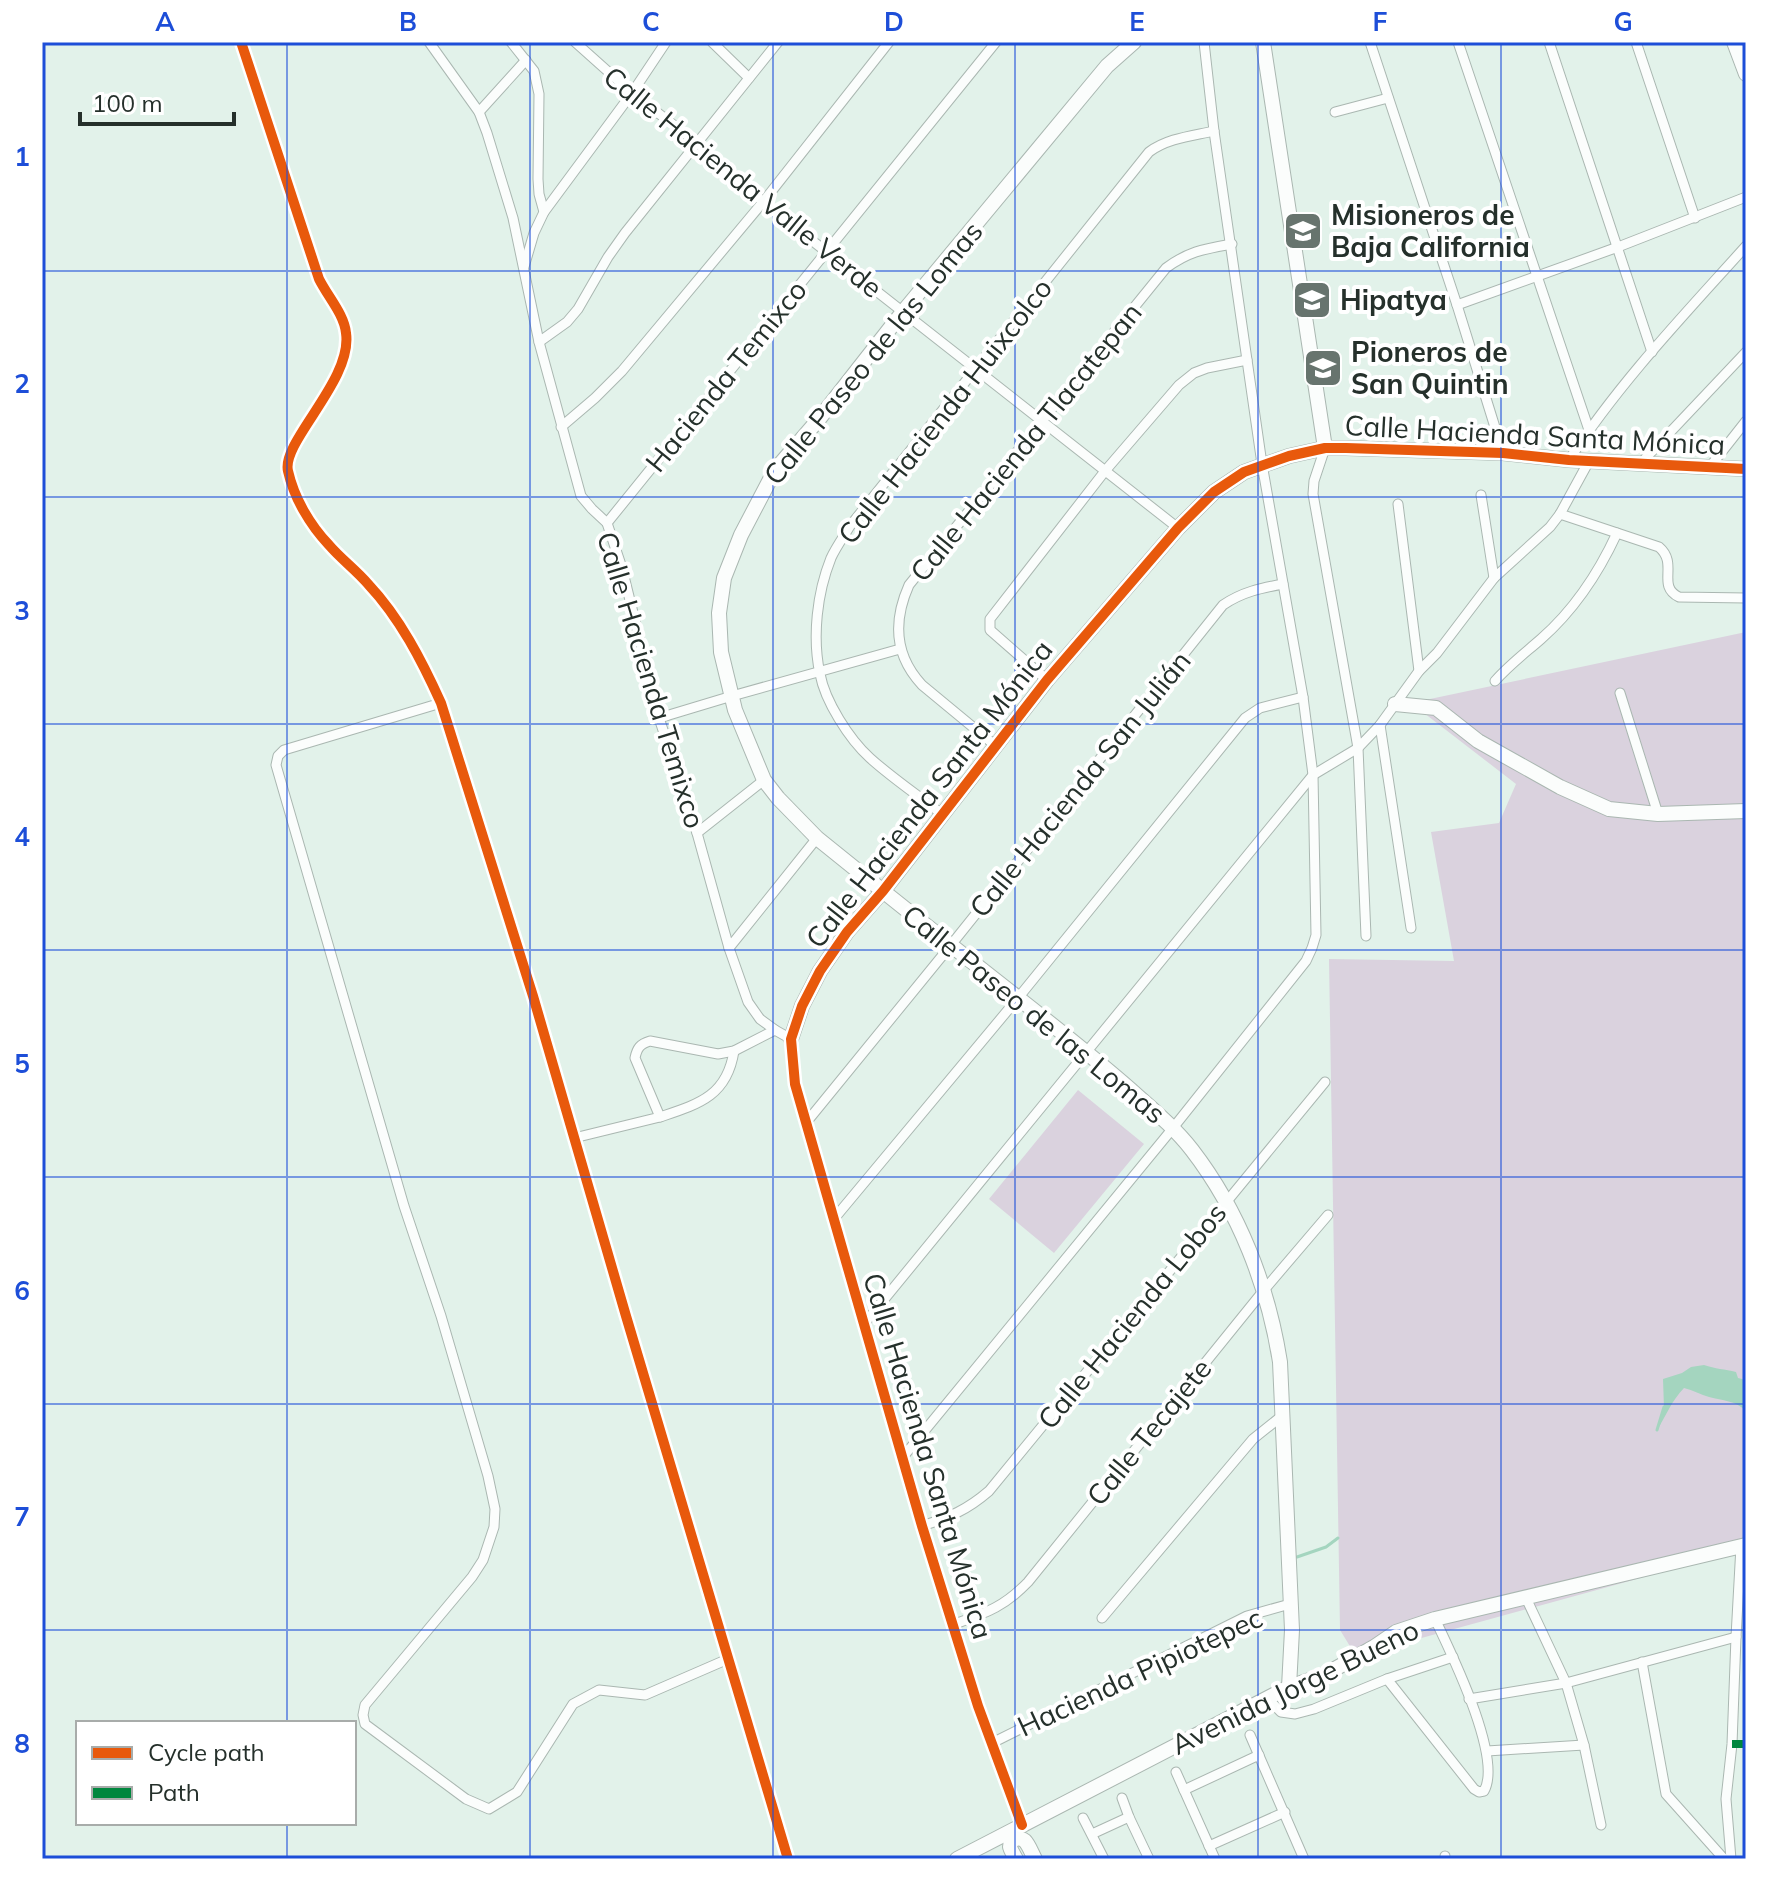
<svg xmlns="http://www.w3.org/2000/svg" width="1788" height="1901" viewBox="0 0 1788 1901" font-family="Mulish,sans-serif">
<rect width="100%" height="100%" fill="#e2f2ea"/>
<!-- green -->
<g fill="#dad2de">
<polygon points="1746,632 1746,1549 1356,1656 1340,1630 1329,959 1454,961 1431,832 1499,823 1516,784 1411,703"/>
<polygon points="1078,1090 1144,1144 1054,1253 989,1199"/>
</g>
<!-- water -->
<path fill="#a4d5bf" d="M 1704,1365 C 1715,1369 1725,1369 1736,1372 L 1738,1378 L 1746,1380 L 1746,1411 C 1735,1400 1723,1401 1709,1397 C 1701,1395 1693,1390 1684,1388 C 1672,1400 1666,1416 1657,1430 L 1664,1408 L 1663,1379 L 1682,1373 L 1691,1367 Z"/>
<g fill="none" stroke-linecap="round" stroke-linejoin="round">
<!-- stream -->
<g stroke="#a4d5bf" stroke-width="3">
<polyline points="1657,1430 1664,1407"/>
<polyline points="1297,1557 1326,1547 1338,1538"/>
</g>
<!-- street casing -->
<g stroke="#aab7b1" stroke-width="11">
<g id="street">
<path d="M 241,42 L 319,279 C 328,297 344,314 346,333 C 353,380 281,442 288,471 C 294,498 310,525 329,545 C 341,559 356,570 368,584 C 400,618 422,661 441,703 L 533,996 L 626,1316 L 788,1859"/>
<polyline points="429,42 479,112 487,133 513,218 539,342 581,496 592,509 607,523 622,568 659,718 697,833 729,948 748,1002 760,1019 775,1030 791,1039 795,1084 805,1124 952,1625 978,1706 1022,1825"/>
<polyline points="511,42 534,71 539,94 538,179 539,194 544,212"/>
<polyline points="575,42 632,93 697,143 763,202 1178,528"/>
<polyline points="712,42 749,78"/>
<polyline points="1370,42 1457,305 1503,453"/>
<polyline points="1458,42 1589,430"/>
<polyline points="1549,42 1652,352"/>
<polyline points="1636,42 1695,218"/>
<polyline points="479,112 526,60"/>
<polyline points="1335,112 1388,98"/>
<polyline points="524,267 534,233 544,212 632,93 666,42"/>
<polyline points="1457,305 1618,247 1746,197"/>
<polyline points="539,342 567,322 578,309 608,257 625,233 778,42"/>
<polyline points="561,427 595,398 622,371 763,202 889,42"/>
<polyline points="1325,448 1314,481 1313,494 1358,748 1366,936"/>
<path d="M 1569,460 C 1619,383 1684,315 1746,246"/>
<polyline points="1641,463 1746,352"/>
<polyline points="1709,468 1746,421"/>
<polyline points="1481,495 1494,578"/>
<polyline points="1398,504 1419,671"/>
<path d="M 1560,514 L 1659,547 C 1679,564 1656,586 1679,597 L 1746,598"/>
<polyline points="607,523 996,42"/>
<polyline points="1047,680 990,630 990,619 1105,471 1179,385 1194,373 1207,368 1247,360"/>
<path d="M 1495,681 C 1509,665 1525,653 1541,639 C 1574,610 1599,572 1617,533"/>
<polyline points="1620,693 1658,814"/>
<polyline points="441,703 284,750 278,756 276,765 404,1206 441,1316 488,1476 495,1509 494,1527 483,1560 472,1577 365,1705 363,1715 365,1724 466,1799 489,1809 517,1792 573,1704 599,1690 645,1695 728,1659"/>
<polyline points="659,718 732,696 900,649"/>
<polyline points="1380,725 1411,928"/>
<path d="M 997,747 L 922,685 C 894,655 893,621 909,585 L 1166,268 C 1189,251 1204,249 1232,244"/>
<path d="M 943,815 C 919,796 892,778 870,758 C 849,739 825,701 820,674 C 812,637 817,593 831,558 C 836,547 844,536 850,526 L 1149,152 C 1168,138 1192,136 1214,131"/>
<polyline points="697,833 764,780"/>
<polyline points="729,948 817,838"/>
<path d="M 660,1117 C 699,1104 727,1096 734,1051"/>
<path d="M 805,1124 L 951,945 L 1223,605 C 1242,592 1261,588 1283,584"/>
<path d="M 574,1138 L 660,1117 L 635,1058 C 637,1048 640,1044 650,1041 L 718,1054 L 734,1051 L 775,1030"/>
<polyline points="833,1220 1018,998 1245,718 1260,708 1303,697"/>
<polyline points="864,1324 1313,775 1358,748 1380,725 1419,671 1437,653 1494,578 1550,527 1560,514 1589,461"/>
<polyline points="903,1457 1173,1128 1306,961 1312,948 1316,935 1313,775 1303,697 1262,464 1214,131 1204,42"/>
<path d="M 922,1526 C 950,1517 967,1510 989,1491 L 1325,1082"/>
<polyline points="1526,1598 1566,1683 1584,1745 1601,1825"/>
<polyline points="1102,1618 1253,1439 1283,1415"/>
<path d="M 952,1625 C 985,1613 1003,1608 1028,1582 L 1264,1290 L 1328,1215"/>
<polyline points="1642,1662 1666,1794 1724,1859"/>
<path d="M 1387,1679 L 1474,1789 L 1479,1792 L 1484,1791 C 1503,1758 1451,1653 1435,1619"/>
<polyline points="1268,1699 1281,1712 1295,1714 1314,1709 1387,1679 1453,1657"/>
<polyline points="1469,1699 1566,1683 1736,1637"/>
<polyline points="1250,1735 1304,1859"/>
<polyline points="992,1743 1247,1616 1290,1604"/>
<polyline points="1487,1751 1584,1745"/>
<polyline points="1176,1772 1215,1859"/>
<polyline points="1184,1790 1259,1755"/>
<polyline points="1122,1798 1129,1817 1149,1859"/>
<polyline points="1083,1818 1104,1859"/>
<polyline points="1092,1834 1129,1817"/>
<polyline points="1209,1846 1285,1812"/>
<polyline points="1445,1856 1445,1859"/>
<polyline points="1731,1859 1726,1799 1732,1744 1736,1637 1741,1546"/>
</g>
</g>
<!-- secondary casing -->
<g stroke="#aab7b1" stroke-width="16">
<g id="secondary">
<path d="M 1134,42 L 1107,66 L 902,313 L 819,419 L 775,470 L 741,535 L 724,578 L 719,613 L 721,652 L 735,710 L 764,780 L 778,798 L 817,838 C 880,889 944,940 1008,990 C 1050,1023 1091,1055 1131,1090 C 1152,1109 1174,1127 1192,1150 C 1239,1211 1268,1286 1280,1362 L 1292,1630 L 1289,1687"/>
<polyline points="1263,42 1325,448"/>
<polyline points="1734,42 1746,74"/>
<polyline points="1395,704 1436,708 1478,741 1560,787 1609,809 1658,814 1746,811"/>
<polyline points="791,1039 802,1006 820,971 847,932 883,891 1047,680 1178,528 1214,492 1244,472 1289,456 1325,448 1346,448 1503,453 1569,460 1746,469"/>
<polyline points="957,1859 1289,1687 1324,1675 1374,1647 1396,1632 1435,1619 1746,1545"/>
<path d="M 1016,1859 C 1015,1857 1010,1849 1010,1847 C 1010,1839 1019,1836 1025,1841 C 1029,1845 1032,1854 1035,1859"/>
</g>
</g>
<!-- street -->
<use href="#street" stroke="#fbfdfc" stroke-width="9"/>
<!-- secondary -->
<use href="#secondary" stroke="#fbfdfc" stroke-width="14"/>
<!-- quiet -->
<polyline stroke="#00873e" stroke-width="8" stroke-dasharray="16 8" stroke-linecap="butt" points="1732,1744 1746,1744"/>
<!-- cycleway casing -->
<g stroke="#fff" stroke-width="15">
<g id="cycleway">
<path d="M 241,42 L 319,279 C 328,297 344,314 346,333 C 353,380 281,442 288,471 C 294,498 310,525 329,545 C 341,559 356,570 368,584 C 400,618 422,661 441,703 L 533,996 L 626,1316 L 788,1859"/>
<polyline points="1022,1825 978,1706 922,1526 795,1084 791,1039 802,1006 820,971 847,932 883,891 1047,680 1178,528 1214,492 1244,472 1289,456 1325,448 1346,448 1503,453 1569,460 1746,469"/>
</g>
</g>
<!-- cycleway -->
<use href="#cycleway" stroke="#e8590c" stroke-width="10"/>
</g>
<!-- grid -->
<path fill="none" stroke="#1d4ed8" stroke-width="2" stroke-opacity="0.55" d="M 287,42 L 287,1723M 530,42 L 530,1859M 773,42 L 773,1859M 1015,42 L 1015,1859M 1258,42 L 1258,1859M 1501,42 L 1501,1859M 42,271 L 1746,271M 42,497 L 1746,497M 42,724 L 1746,724M 42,950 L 1746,950M 42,1177 L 1746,1177M 42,1404 L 1746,1404M 42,1630 L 1746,1630M 287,1823 L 287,1859"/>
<!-- icons -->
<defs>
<g id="school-square" transform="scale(2)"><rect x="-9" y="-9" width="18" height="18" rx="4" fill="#67746e" stroke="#fff"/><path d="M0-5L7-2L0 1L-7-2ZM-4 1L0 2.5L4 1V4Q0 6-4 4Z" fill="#fff"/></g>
</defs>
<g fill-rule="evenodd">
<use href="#school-square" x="1303" y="231"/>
<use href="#school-square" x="1312" y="300"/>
<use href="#school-square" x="1323" y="368"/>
</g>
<g text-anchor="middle" stroke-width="8" stroke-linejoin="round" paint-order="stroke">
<!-- street labels -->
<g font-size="28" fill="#25302b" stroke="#fff">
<text transform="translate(743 182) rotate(39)" y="10">Calle Hacienda Valle Verde</text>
<text transform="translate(873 353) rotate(-51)" y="10">Calle Paseo de las Lomas</text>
<text transform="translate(726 376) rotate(-51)" y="10">Hacienda Temixco</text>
<text transform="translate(945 411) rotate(-52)" y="10">Calle Hacienda Huixcolco</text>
<text transform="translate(1535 435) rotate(3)" y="10">Calle Hacienda Santa Mónica</text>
<text transform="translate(1026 442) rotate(-51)" y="10">Calle Hacienda Tlacatepan</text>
<text transform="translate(651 680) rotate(73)" y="10">Calle Hacienda Temixco</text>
<text transform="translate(1080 784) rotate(-51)" y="10">Calle Hacienda San Julián</text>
<text transform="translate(929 794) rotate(-52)" y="10">Calle Hacienda Santa Mónica</text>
<text transform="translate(1034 1014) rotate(39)" y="10">Calle Paseo de las Lomas</text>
<text transform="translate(1132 1316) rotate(-51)" y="10">Calle Hacienda Lobos</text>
<text transform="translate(1149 1432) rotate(-51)" y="10">Calle Tecajete</text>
<text transform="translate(928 1456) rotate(73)" y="10">Calle Hacienda Santa Mónica</text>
<text transform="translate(1140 1672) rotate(-25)" y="10">Hacienda Pipiotepec</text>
<text transform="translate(1295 1687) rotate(-26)" y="10">Avenida Jorge Bueno</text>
</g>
<!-- poi labels -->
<g font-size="28" font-weight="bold" fill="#25302b" stroke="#fff" text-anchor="start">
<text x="1331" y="225">Misioneros de<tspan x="1331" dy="32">Baja California</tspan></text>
<text x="1340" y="310">Hipatya</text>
<text x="1351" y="362">Pioneros de<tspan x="1351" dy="32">San Quintin</tspan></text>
</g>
</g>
<!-- border -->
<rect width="1788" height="1901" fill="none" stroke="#ffffff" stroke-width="88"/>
<!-- legend -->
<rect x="76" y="1721" width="280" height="104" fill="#ffffff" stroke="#a8acaa" stroke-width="2"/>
<rect x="92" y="1747" width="40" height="12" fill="#e8590c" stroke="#a8acaa" stroke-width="2"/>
<text x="148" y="1761" font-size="24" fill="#25302b">Cycle path</text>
<rect x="92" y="1787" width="40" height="12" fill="#00873e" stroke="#a8acaa" stroke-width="2"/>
<text x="148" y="1801" font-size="24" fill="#25302b">Path</text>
<!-- scale -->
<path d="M80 112v12h154v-12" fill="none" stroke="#25302b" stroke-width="4"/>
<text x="92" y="112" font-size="24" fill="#25302b" stroke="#ffffff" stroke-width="6" paint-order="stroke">100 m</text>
<rect x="44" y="44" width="1700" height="1813" fill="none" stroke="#1d4ed8" stroke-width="3"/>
<g font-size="26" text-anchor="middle" font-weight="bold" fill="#1d4ed8">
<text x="165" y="31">A</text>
<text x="408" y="31">B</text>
<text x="651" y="31">C</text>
<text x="894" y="31">D</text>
<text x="1137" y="31">E</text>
<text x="1380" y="31">F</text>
<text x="1623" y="31">G</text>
<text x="22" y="166">1</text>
<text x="22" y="393">2</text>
<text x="22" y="620">3</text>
<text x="22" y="846">4</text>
<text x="22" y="1073">5</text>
<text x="22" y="1300">6</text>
<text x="22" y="1526">7</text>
<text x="22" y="1753">8</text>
</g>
</svg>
